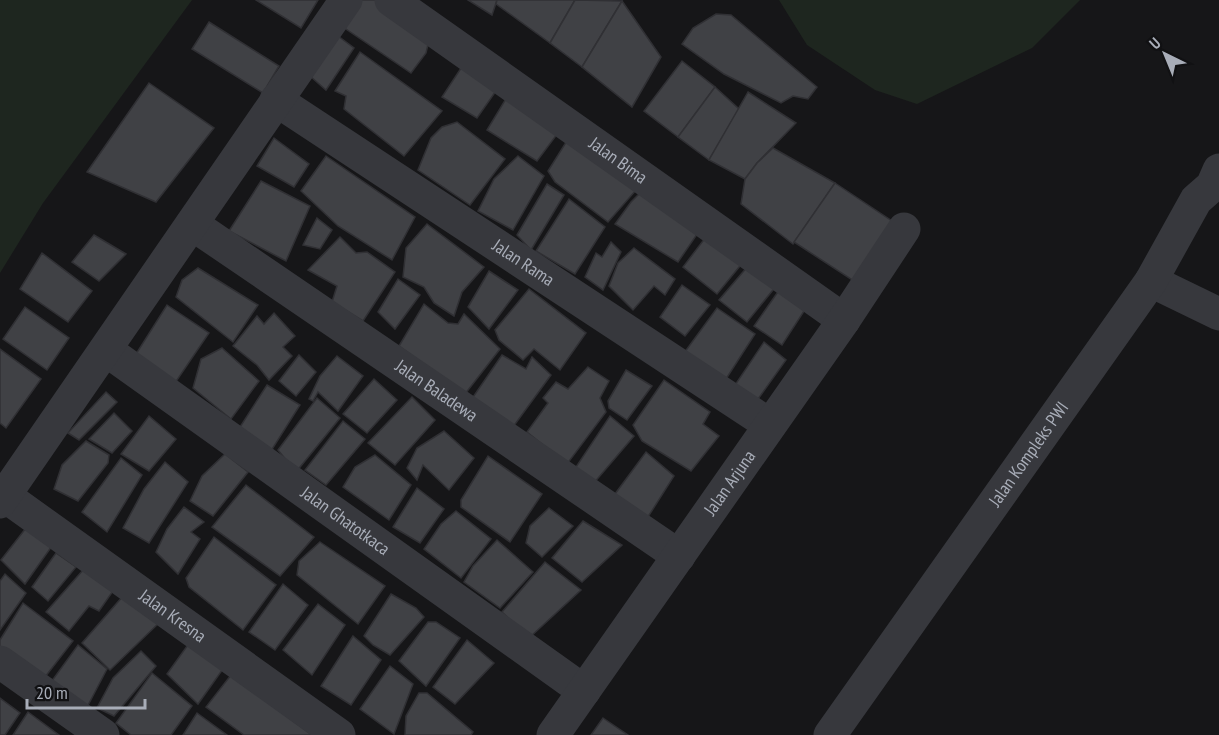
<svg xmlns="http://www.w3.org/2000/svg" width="1219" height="735" viewBox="0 0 1219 735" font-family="'PT Sans Narrow',sans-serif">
<rect width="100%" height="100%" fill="#161618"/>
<!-- green -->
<g fill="#1e261f">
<polygon points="0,0 192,0 43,203 0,273"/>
<polygon points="779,0 1080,0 1032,48 917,104 875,90 807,45"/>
</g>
<!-- building -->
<g fill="#404145" stroke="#303034" stroke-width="1.5">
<polygon points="256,0 318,0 301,28"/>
<polygon points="352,0 382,0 431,32 426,53 411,73 340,25"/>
<polygon points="468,0 497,0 492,15"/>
<polygon points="497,0 575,0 550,43 496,4"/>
<polygon points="575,0 622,1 582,67 550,43"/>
<polygon points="622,1 661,57 632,107 582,67"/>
<polygon points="716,14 731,15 817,87 808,99 793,96 781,103 724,74 682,44 693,28"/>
<polygon points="209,22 279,66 263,93 192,49"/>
<polygon points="338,36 354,48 326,90 310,76"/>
<polygon points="360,52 442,111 404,156 344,109 346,96 335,91"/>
<polygon points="469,56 503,81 477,118 442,97"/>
<polygon points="682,61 715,87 678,137 644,111"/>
<polygon points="149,83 214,128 156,202 87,172"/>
<polygon points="715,87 739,109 709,160 678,137"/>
<polygon points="748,92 796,123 757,163 745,179 709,160"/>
<polygon points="507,97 558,133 537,161 487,130"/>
<polygon points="457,122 505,159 470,205 418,170 431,138 442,127"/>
<polygon points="570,136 644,181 608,222 555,182 548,171"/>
<polygon points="274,138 309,164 294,187 257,166"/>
<polygon points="773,148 835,183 793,244 741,204 745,179 757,163"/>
<polygon points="326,156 415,217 392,260 338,226 301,191"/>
<polygon points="518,156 544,176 513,230 478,211 494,179"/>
<polygon points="261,181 310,206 286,261 229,231"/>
<polygon points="835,183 898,225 860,285 794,242"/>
<polygon points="547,184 564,195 531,250 517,235"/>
<polygon points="646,187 702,227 678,262 615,224 631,202"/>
<polygon points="569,199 605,227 575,274 536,251"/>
<polygon points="317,218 332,230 320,249 303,245"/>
<polygon points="427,224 484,267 462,292 454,316 434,303 424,287 403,277 406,248"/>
<polygon points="709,233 744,261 717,294 683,267"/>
<polygon points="94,235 126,254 99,281 72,262"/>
<polygon points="340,237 356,253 367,252 395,272 363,321 332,302 337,286 308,270"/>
<polygon points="611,242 621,252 603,290 585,277 596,253 602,257"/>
<polygon points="634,248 675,279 665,295 654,286 633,310 609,286 618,263"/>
<polygon points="42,253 92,291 68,322 20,289"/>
<polygon points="754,259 781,280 747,322 719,300"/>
<polygon points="198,268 258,305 233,342 176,297 182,280"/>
<polygon points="489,271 518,290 489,329 468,307"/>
<polygon points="398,279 420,295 395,329 378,312"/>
<polygon points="682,285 710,305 685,336 660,317"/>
<polygon points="782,286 808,305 782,345 754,326"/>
<polygon points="529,289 586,333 560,370 534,349 523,360 499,340 495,330"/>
<polygon points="424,304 448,323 458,324 464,314 500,349 465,394 399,346"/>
<polygon points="167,305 209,333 175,383 136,354"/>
<polygon points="25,307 69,338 47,370 3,339"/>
<polygon points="717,308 755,334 726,379 684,353"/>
<polygon points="274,313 295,336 283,347 292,356 269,380 257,365 233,346 257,316 264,324"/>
<polygon points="764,342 786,360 753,406 731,391"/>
<polygon points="222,348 259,381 231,419 193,388 201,359"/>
<polygon points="0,349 41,379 6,428 0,423"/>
<polygon points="299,355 316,372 296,396 279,381"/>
<polygon points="502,355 526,369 532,357 551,375 513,427 471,400"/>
<polygon points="337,356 363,376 338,411 318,392 313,401 309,399 320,376"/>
<polygon points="588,367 609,381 600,398 606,412 567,464 527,432 548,403 543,398 556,382 568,389"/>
<polygon points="626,370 652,386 627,420 609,408 608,401"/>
<polygon points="374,379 397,400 367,433 343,414"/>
<polygon points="664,380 710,412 703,424 719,436 691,471 642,441 633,425"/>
<polygon points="267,385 300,405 271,451 240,427"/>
<polygon points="106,392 117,402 79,440 68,433"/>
<polygon points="412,397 435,420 395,465 368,443"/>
<polygon points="317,398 340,418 296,472 278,450"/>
<polygon points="114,413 132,431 112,453 89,439"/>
<polygon points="149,416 176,439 149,471 121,454"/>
<polygon points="610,416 634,436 593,484 574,470"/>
<polygon points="343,421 365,439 326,485 305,470"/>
<polygon points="444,431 474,458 449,490 423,465 417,480 407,468 417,448"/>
<polygon points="86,441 109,455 108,463 78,501 54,489 62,465"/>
<polygon points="646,452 674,476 646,520 615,494"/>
<polygon points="225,454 248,472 213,516 190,501 202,476"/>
<polygon points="375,455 411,485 389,520 343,487 355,467"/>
<polygon points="488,456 542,494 510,542 461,507 461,500"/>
<polygon points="121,458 142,475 107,532 82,512"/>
<polygon points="165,462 188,482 149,543 123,528 144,489"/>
<polygon points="246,485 314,537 280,576 212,527"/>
<polygon points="417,488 444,509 420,543 393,527"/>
<polygon points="184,507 204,522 191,532 200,539 178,574 156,552 167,529"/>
<polygon points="549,508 573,526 542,557 526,543 530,526"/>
<polygon points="456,511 491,539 461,578 424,549 441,524"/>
<polygon points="583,521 622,545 582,582 552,558"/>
<polygon points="26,528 52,546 25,584 1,560"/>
<polygon points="214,537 276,585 243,630 189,587 186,578"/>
<polygon points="497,540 533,572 500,608 464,582 473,566"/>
<polygon points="320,542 385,586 358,624 297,575 299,561"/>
<polygon points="56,553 76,567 48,601 32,587"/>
<polygon points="545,562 581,590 529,638 502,612"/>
<polygon points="84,569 113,591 99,611 89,606 69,631 46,612"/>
<polygon points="5,574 26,593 0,630 0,581"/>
<polygon points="283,584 308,605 275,650 249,632"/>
<polygon points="131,587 161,621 110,670 82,643"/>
<polygon points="391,594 416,608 424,617 390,655 373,645 364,636"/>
<polygon points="23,603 73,641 45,677 0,651 0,640"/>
<polygon points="318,604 345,625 312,675 283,650"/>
<polygon points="428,622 436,622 460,638 426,686 399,661"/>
<polygon points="353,636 381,660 351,705 321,686"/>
<polygon points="467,640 494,663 455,704 433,687"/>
<polygon points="190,642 223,669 198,704 167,674"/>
<polygon points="78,645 107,669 85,711 46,689"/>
<polygon points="141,651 156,666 114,716 97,708 113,678"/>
<polygon points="390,666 413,684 394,734 360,709"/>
<polygon points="152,673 192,706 171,735 131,735 116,723"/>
<polygon points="231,675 312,735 244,735 206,707"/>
<polygon points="419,693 427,693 473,732 471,735 405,735 406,716"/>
<polygon points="0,698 20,713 5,735 0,735"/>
<polygon points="28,712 59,735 13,735"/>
<polygon points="197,713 227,735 183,735"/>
<polygon points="603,718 628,735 591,735"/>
</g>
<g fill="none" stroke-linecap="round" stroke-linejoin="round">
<!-- minor -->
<g stroke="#37383d" stroke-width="33">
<path id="s1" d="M 391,0 L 844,320"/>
<path id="s2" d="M 276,100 L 770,425"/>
<path id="s3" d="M 192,224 L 679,556"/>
<polyline points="1151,281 1219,314"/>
<path id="s4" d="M 106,350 L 584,691"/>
<path id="s5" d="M 5,496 L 339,735"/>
<polyline points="0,502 346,0"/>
<polyline points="0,662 103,735"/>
<path id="s6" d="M 553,735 L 844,320 L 904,229"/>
<path id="s7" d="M 830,735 L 1151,281 L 1196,200 L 1212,186 L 1219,170"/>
</g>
</g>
<g text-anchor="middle" stroke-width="6" stroke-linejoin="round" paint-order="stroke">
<!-- street labels -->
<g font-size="18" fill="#a8adb8" stroke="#111113">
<text dy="6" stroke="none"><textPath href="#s1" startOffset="278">Jalan Bima</textPath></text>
<text dy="6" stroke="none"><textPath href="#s2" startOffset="296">Jalan Rama</textPath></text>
<text dy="6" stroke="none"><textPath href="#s3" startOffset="296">Jalan Baladewa</textPath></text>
<text dy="6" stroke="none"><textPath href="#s7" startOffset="344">Jalan Kompleks PWI</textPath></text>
<text dy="6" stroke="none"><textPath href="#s6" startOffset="308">Jalan Arjuna</textPath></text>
<text dy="6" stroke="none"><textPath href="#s4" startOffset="294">Jalan Ghatotkaca</textPath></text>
<text dy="6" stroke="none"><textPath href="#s5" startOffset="206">Jalan Kresna</textPath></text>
</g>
</g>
<!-- north arrow -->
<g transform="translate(1165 54) rotate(317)" stroke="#111113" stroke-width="4.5" paint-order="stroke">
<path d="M0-4.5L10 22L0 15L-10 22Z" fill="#a8adb8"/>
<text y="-9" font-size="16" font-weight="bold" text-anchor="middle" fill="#a8adb8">U</text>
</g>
<!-- scale -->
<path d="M27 699v9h118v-9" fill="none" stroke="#a8adb8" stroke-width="3"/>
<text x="36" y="699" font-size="18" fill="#a8adb8" stroke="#111113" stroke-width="4.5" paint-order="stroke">20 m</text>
</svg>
